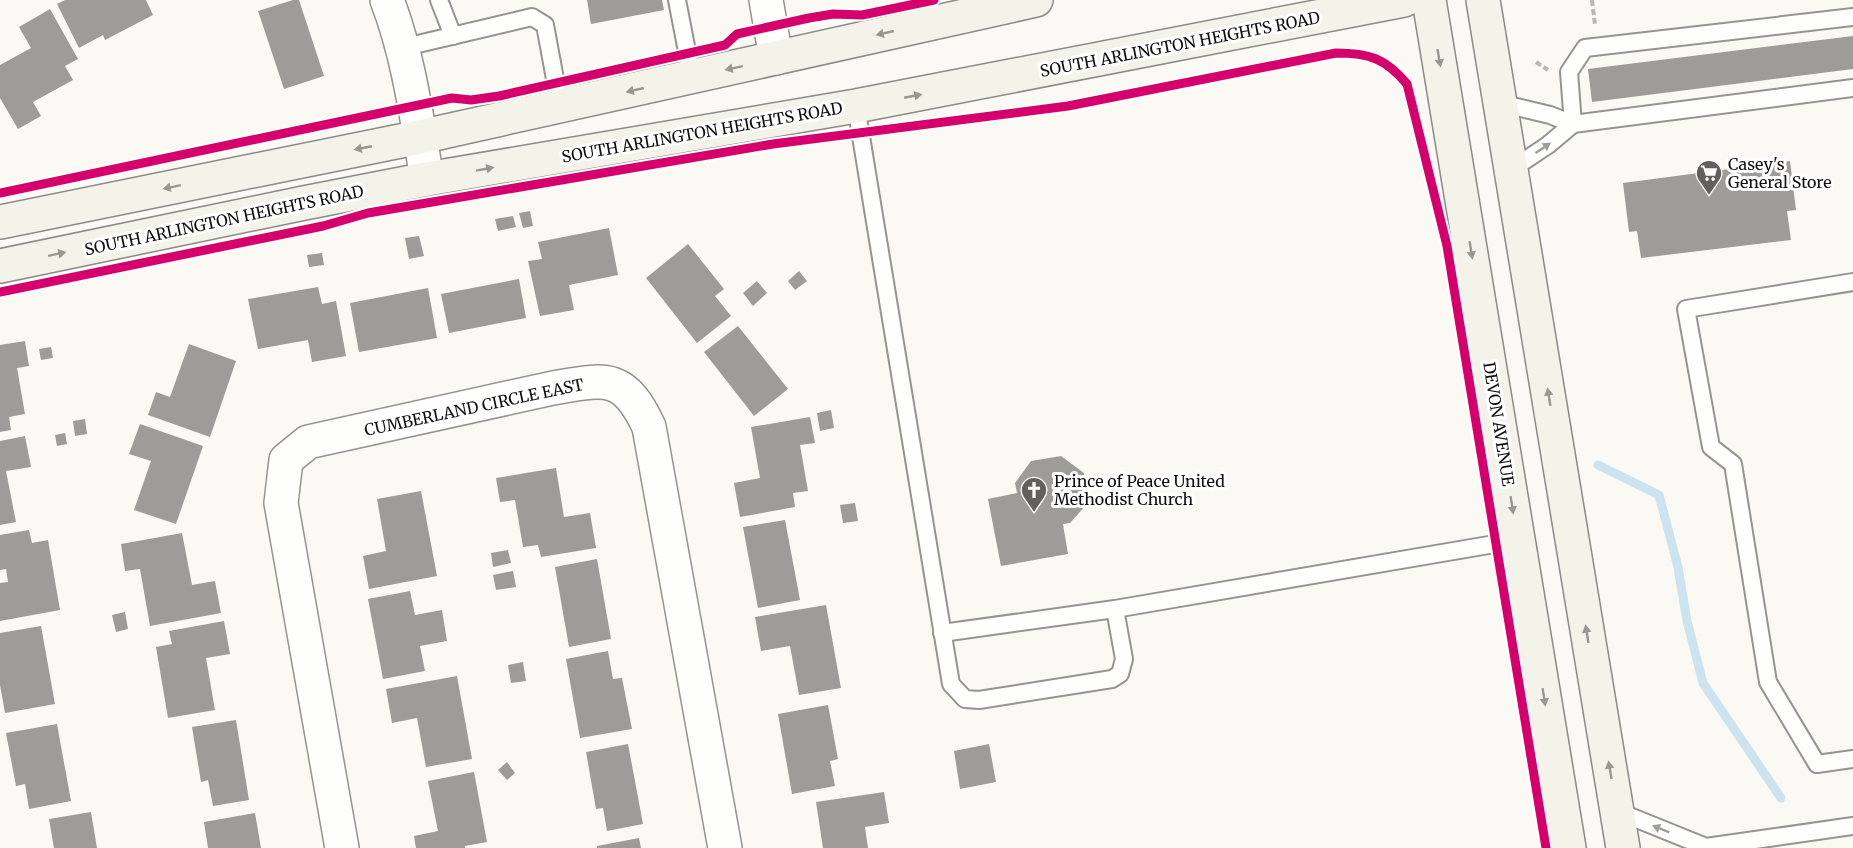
<svg xmlns="http://www.w3.org/2000/svg" width="1853" height="848" viewBox="0 0 1853 848" font-family="Merriweather,serif">
<rect width="100%" height="100%" fill="#faf9f3"/>
<g fill="none" stroke-linecap="round" stroke-linejoin="round">
<!-- stream -->
<polyline stroke="#cde3f0" stroke-width="9" points="1598,465 1659,495 1678,567 1687,621 1703,683 1781,798"/>
</g>
<!-- building -->
<g fill="#9e9c98">
<polygon points="65,0 146,0 153,15 105,40 103,35 79,48 57,4"/>
<polygon points="293,0 299,0 324,76 284,89 258,11"/>
<polygon points="587,0 662,0 664,10 591,24"/>
<polygon points="50,9 78,59 65,66 73,80 33,102 41,116 18,129 0,98 0,65 31,48 19,27"/>
<polygon points="1853,36 1853,69 1592,102 1588,69"/>
<polygon points="1790,161 1796,210 1787,211 1791,240 1641,258 1637,231 1629,232 1623,183"/>
<polygon points="530,211 533,226 523,228 519,213"/>
<polygon points="513,216 516,227 498,231 495,219"/>
<polygon points="609,228 618,275 569,285 574,310 540,316 528,261 542,259 538,242"/>
<polygon points="419,236 424,256 409,259 405,238"/>
<polygon points="688,244 724,289 715,296 731,316 697,343 646,278"/>
<polygon points="322,253 324,265 309,267 307,255"/>
<polygon points="799,271 807,281 795,290 788,281"/>
<polygon points="519,279 526,318 449,333 441,294"/>
<polygon points="757,281 767,293 753,306 743,293"/>
<polygon points="318,287 322,304 336,301 346,356 312,362 308,340 258,349 248,299"/>
<polygon points="428,288 437,338 359,352 350,303"/>
<polygon points="738,326 788,389 754,416 704,352"/>
<polygon points="25,341 29,366 17,368 25,414 9,417 11,430 0,432 0,345"/>
<polygon points="189,344 236,361 210,437 148,415 156,392 170,397"/>
<polygon points="51,347 53,358 41,360 39,349"/>
<polygon points="831,410 834,428 820,431 817,413"/>
<polygon points="810,417 815,443 800,445 808,491 793,493 795,507 740,517 734,483 760,478 751,427"/>
<polygon points="85,419 87,434 75,436 73,421"/>
<polygon points="140,424 203,446 176,524 134,510 151,461 129,454"/>
<polygon points="65,433 67,444 57,446 55,435"/>
<polygon points="25,436 31,467 6,471 16,522 0,525 0,441"/>
<polygon points="1061,456 1084,473 1087,504 1070,523 1063,524 1068,554 1001,566 988,499 1017,493 1015,483 1031,461"/>
<polygon points="556,468 564,517 590,513 596,548 541,557 538,545 523,547 515,500 500,502 496,478"/>
<polygon points="421,491 437,576 369,589 363,556 386,551 377,499"/>
<polygon points="855,503 858,521 843,523 840,505"/>
<polygon points="785,520 800,600 758,608 743,527"/>
<polygon points="29,530 32,543 48,540 60,610 0,621 0,583 8,582 6,569 0,570 0,535"/>
<polygon points="182,533 192,585 215,581 221,613 150,626 140,569 125,571 121,544"/>
<polygon points="508,550 511,563 493,567 491,553"/>
<polygon points="597,559 611,639 569,647 555,567"/>
<polygon points="513,571 516,587 496,590 493,575"/>
<polygon points="410,591 415,615 442,610 447,641 420,646 425,671 383,679 368,599"/>
<polygon points="826,605 841,688 799,695 790,646 761,651 755,617"/>
<polygon points="125,612 128,629 116,632 112,615"/>
<polygon points="224,621 230,654 206,658 215,710 168,718 156,647 172,644 169,631"/>
<polygon points="41,626 55,704 5,713 0,685 0,633"/>
<polygon points="608,651 613,679 622,678 632,729 580,738 566,659"/>
<polygon points="523,662 526,681 511,683 508,665"/>
<polygon points="457,676 472,759 426,767 417,718 392,723 386,689"/>
<polygon points="828,705 838,759 830,761 835,786 792,794 778,714"/>
<polygon points="236,720 249,800 213,806 208,780 201,782 192,727"/>
<polygon points="57,724 71,801 29,809 25,784 16,786 6,733"/>
<polygon points="628,744 643,824 607,831 603,808 596,809 586,752"/>
<polygon points="989,744 996,782 960,789 954,751"/>
<polygon points="507,762 515,773 507,780 498,770"/>
<polygon points="474,772 487,842 465,846 465,848 416,848 414,836 438,831 428,781"/>
<polygon points="884,792 889,823 865,827 868,848 823,848 816,802"/>
<polygon points="91,812 97,848 54,848 49,819"/>
<polygon points="255,813 261,848 208,848 204,822"/>
<polygon points="639,838 641,848 597,848 597,846"/>
</g>
<g fill="none" stroke-linecap="round" stroke-linejoin="round">
<!-- lane casing -->
<g stroke="#949491" stroke-width="20">
<g id="lane">
<polyline points="439,0 453,36"/>
<polyline points="677,0 692,77"/>
<polyline points="401,48 532,17 545,25 560,106"/>
<polyline points="1500,103 1550,115 1573,124 1853,88"/>
<polyline points="856,106 951,684 965,699 979,700 1112,679 1120,674 1124,659 1115,609"/>
<polyline points="1573,124 1569,72 1585,48 1853,17"/>
<polyline points="1512,169 1548,145 1573,124"/>
<polyline points="1853,282 1686,309 1711,447 1733,464 1768,682 1817,764 1853,759"/>
<polyline points="942,633 1115,609 1518,540"/>
<polyline points="1617,811 1706,847 1853,826"/>
</g>
</g>
<!-- street casing -->
<g stroke="#949491" stroke-width="36">
<g id="street">
<path d="M 387,0 C 409,57 417,120 427,179"/>
<polyline points="766,0 776,58"/>
<path d="M 342,848 L 281,503 L 286,460 L 308,442 L 553,388 C 606,379 624,373 649,427 L 725,848"/>
</g>
</g>
<!-- secondary casing -->
<g stroke="#8b8a88" stroke-width="36">
<g id="secondary">
<polyline points="1429,0 1569,848"/>
<polyline points="1483,0 1623,848"/>
<polyline points="0,222 420,137 1036,0"/>
<polyline points="0,266 304,203 427,179 856,106 1404,0"/>
</g>
</g>
<!-- path -->
<g stroke="#b8b8b7" stroke-width="4" stroke-dasharray="6 3" stroke-linecap="butt">
<polyline points="1592,0 1595,25"/>
<polyline points="1536,62 1548,70"/>
</g>
<!-- lane -->
<use href="#lane" stroke="#fefefd" stroke-width="16"/>
<!-- street -->
<use href="#street" stroke="#fefefd" stroke-width="33"/>
<!-- secondary -->
<use href="#secondary" stroke="#f4f3ea" stroke-width="33"/>
<!-- cycleway casing -->
<g stroke="#fff" stroke-width="13">
<g id="cycleway">
<polyline points="0,193 452,98 471,100 499,96 725,45 737,34 809,18 833,14 862,15 934,0"/>
<path d="M 0,292 L 323,226 L 368,213 L 773,144 L 1068,106 L 1336,53 C 1369,53 1385,58 1407,84 L 1447,246 L 1546,848"/>
</g>
</g>
<!-- cycleway -->
<use href="#cycleway" stroke="#d6006c" stroke-width="9"/>
</g>
<!-- one-way arrows -->
<defs><path id="oneway-solid" d="M-6-.8H1V-3.2L6.5 0L1 3.2V.8H-6Z" transform="scale(1.5)"/></defs>
<g fill="#989792">
<use href="#oneway-solid" transform="translate(885 33) rotate(167)"/>
<use href="#oneway-solid" transform="translate(1439 58) rotate(80)"/>
<use href="#oneway-solid" transform="translate(734 68) rotate(168)"/>
<use href="#oneway-solid" transform="translate(635 90) rotate(167)"/>
<use href="#oneway-solid" transform="translate(913 96) rotate(-11)"/>
<use href="#oneway-solid" transform="translate(363 148) rotate(169)"/>
<use href="#oneway-solid" transform="translate(485 169) rotate(-10)"/>
<use href="#oneway-solid" transform="translate(172 187) rotate(168)"/>
<use href="#oneway-solid" transform="translate(1471 250) rotate(81)"/>
<use href="#oneway-solid" transform="translate(57 254) rotate(-12)"/>
<use href="#oneway-solid" transform="translate(1549 397) rotate(-99)"/>
<use href="#oneway-solid" transform="translate(1512 505) rotate(81)"/>
<use href="#oneway-solid" transform="translate(1587 634) rotate(-99)"/>
<use href="#oneway-solid" transform="translate(1544 697) rotate(81)"/>
<use href="#oneway-solid" transform="translate(1610 770) rotate(-100)"/>
</g>
<g fill="#9e9e9d">
<use href="#oneway-solid" transform="translate(1543 148) rotate(-34)"/>
<use href="#oneway-solid" transform="translate(1661 829) rotate(-158)"/>
</g>
<!-- icons -->
<defs>
<g id="supermarket-pin" transform="scale(1.35)"><path d="M0 17L-7.5 6A9.5 9.5 0 1 1 7.5 6Z" fill="#61605e" stroke="#fff"/><path d="M-6-5.5h2.5l.6 2H6L4.5 2H-2.5L-4.4-4H-6ZM-1.5 3.2a1.3 1.3 0 1 0 .1 0ZM3 3.2a1.3 1.3 0 1 0 .1 0Z" fill="#fff"/></g>
<g id="church-pin" transform="scale(1.35)"><path d="M0 17L-7.5 6A9.5 9.5 0 1 1 7.5 6Z" fill="#61605e" stroke="#fff"/><path d="M-1.2-6h2.4v3.5h3.3v2.4h-3.3V6h-2.4V-.1h-3.3v-2.4h3.3Z" fill="#fff"/></g>
</defs>
<g fill-rule="evenodd">
<use href="#supermarket-pin" x="1709" y="173"/>
<use href="#church-pin" x="1034" y="490"/>
</g>
<g text-anchor="middle" stroke-width="6" stroke-linejoin="round" paint-order="stroke">
<!-- street labels -->
<g font-size="16" fill="#0e0e0e" stroke="#fff">
<text transform="translate(1180 44) rotate(-11)" y="6">SOUTH ARLINGTON HEIGHTS ROAD</text>
<text transform="translate(702 132) rotate(-10)" y="6">SOUTH ARLINGTON HEIGHTS ROAD</text>
<text transform="translate(224 220) rotate(-12)" y="6">SOUTH ARLINGTON HEIGHTS ROAD</text>
<text transform="translate(474 407) rotate(-12)" y="6">CUMBERLAND CIRCLE EAST</text>
<text transform="translate(1499 424) rotate(81)" y="6">DEVON AVENUE</text>
</g>
<!-- poi labels -->
<g font-size="16" fill="#0e0e0e" stroke="#fff" text-anchor="start">
<text x="1728" y="170">Casey's<tspan x="1728" dy="18">General Store</tspan></text>
<text x="1054" y="487">Prince of Peace United<tspan x="1054" dy="18">Methodist Church</tspan></text>
</g>
</g>
</svg>
